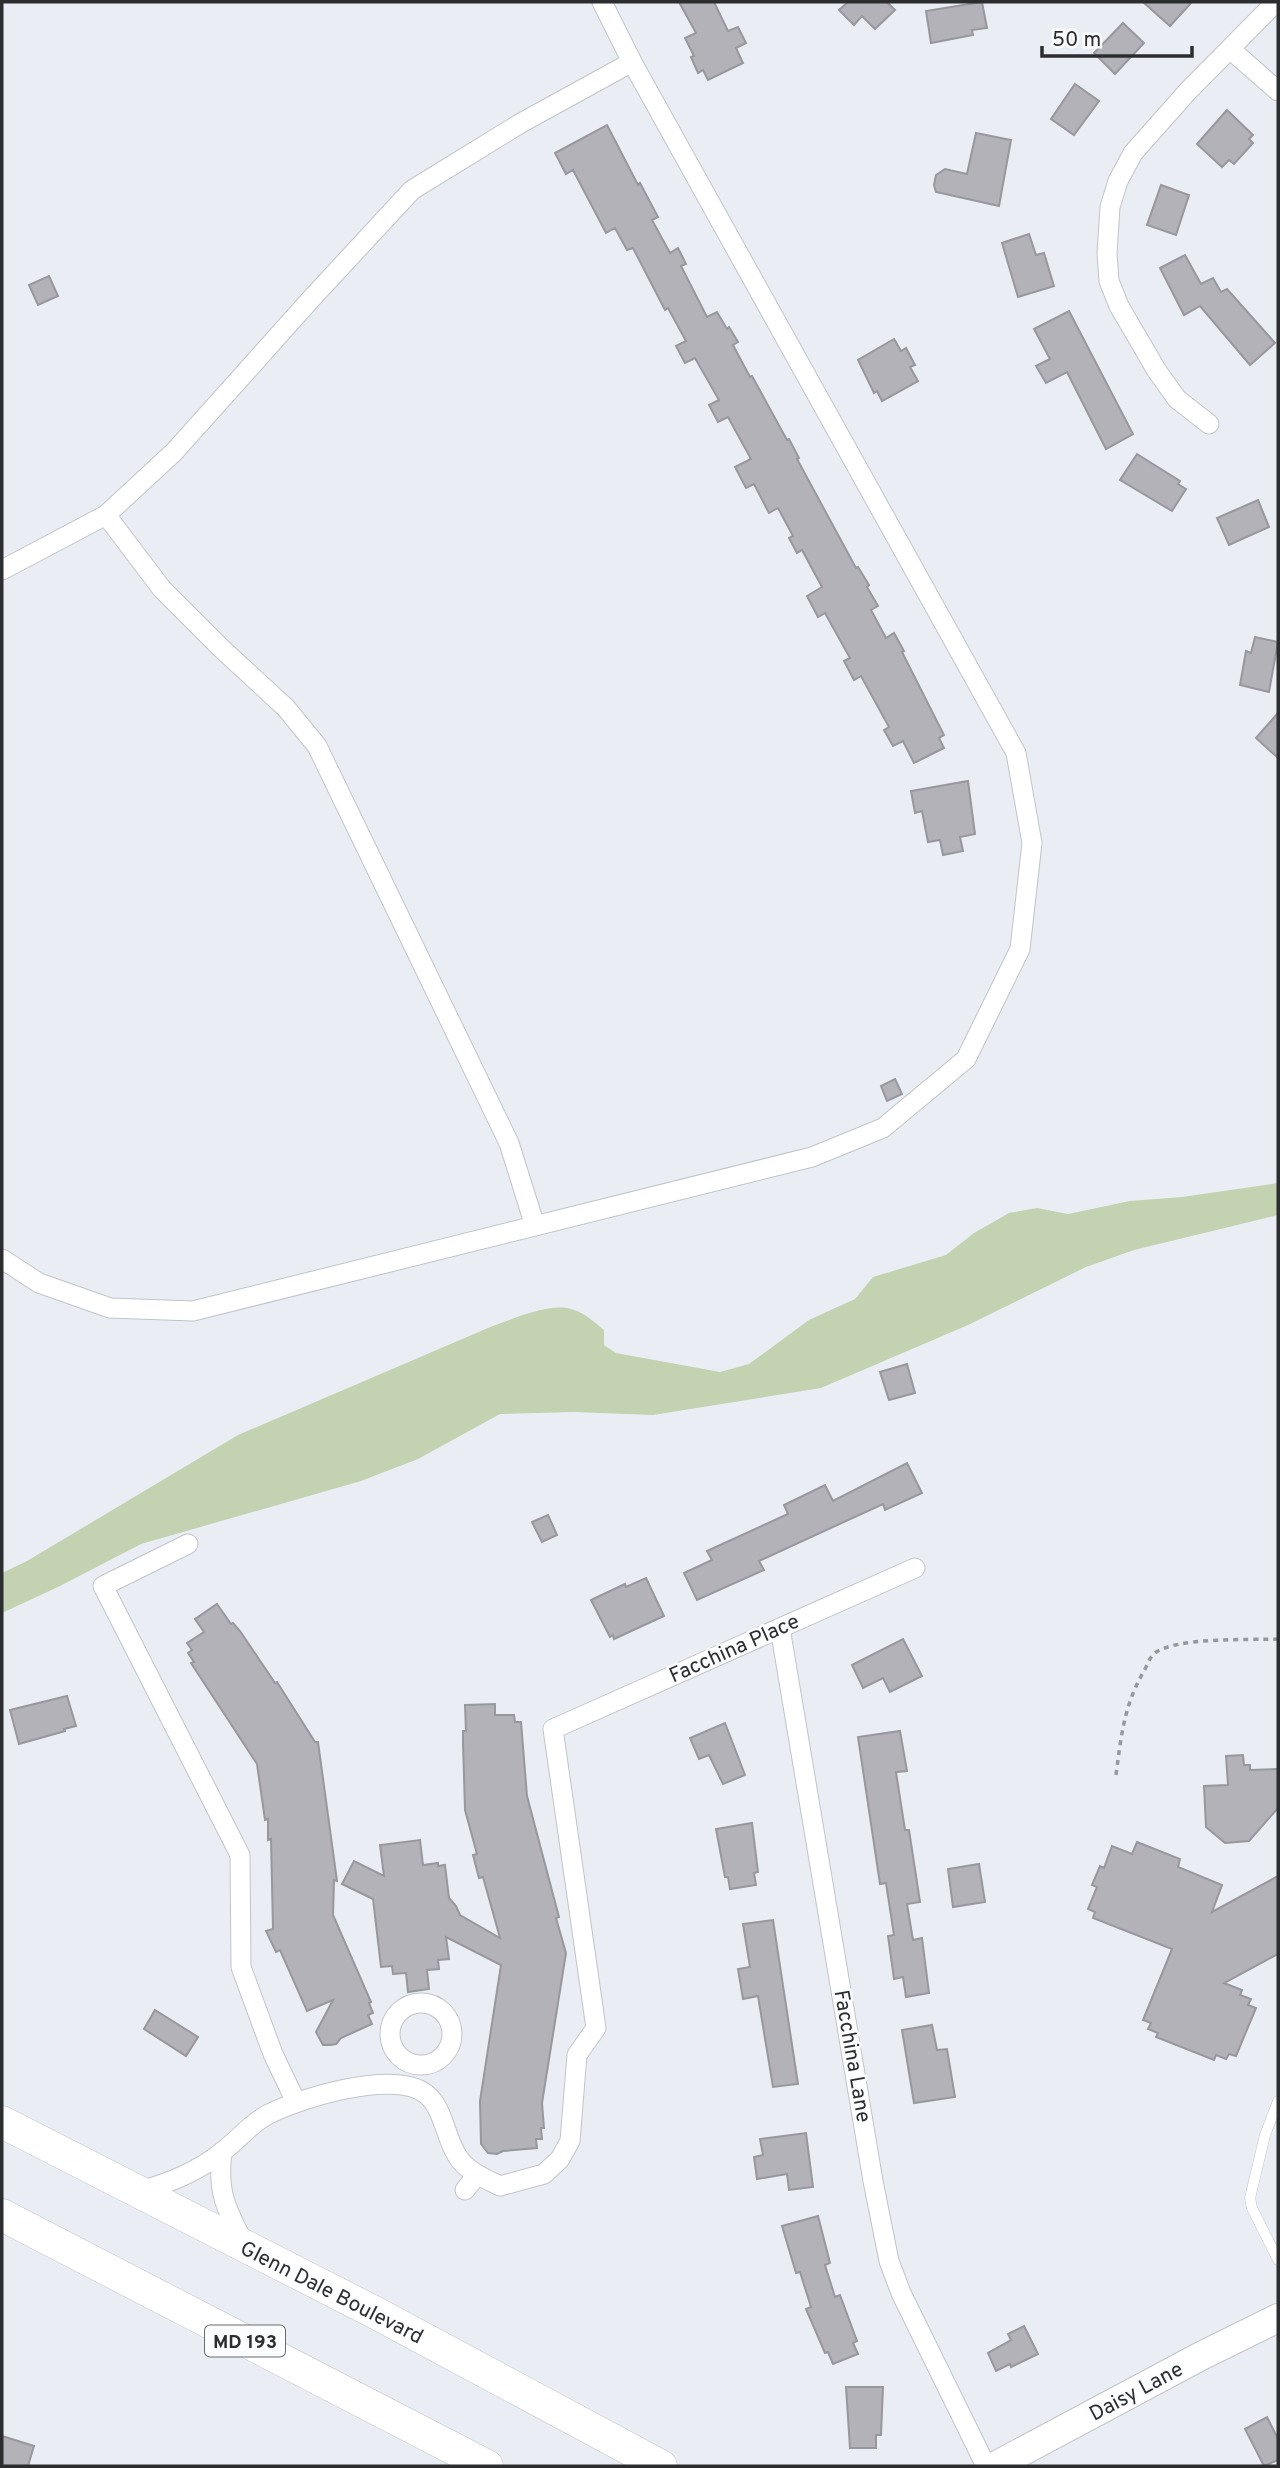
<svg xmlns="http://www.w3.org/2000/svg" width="1280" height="2468" viewBox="0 0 1280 2468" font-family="Overpass,sans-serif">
<rect width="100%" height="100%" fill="#eaeef4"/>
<!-- green -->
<path fill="#c3d2b0" d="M 1278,1183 L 1278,1215 L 1134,1250 L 1086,1267 L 968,1325 L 821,1388 L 653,1415 L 574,1412 L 500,1414 L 418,1459 L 361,1481 L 141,1544 L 60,1586 L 2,1613 L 2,1573 L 27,1561 L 238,1435 L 495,1325 C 516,1318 549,1303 571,1309 C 584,1312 594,1322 604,1330 L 604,1345 L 616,1353 L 720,1372 L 749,1364 L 809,1320 L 855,1299 L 873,1277 L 946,1255 L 974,1233 L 1009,1213 L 1037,1208 L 1068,1214 L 1130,1201 L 1182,1197 Z"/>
<!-- building -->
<g fill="#b2b2b8" stroke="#97979d" stroke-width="2">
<polygon points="679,2 714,2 728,31 738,27 746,43 736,48 743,63 708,80 703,70 698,73 691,57 694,56 685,38 696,33"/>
<polygon points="848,2 887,2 895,10 875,29 862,16 854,25 839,10"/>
<polygon points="982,2 987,28 972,30 973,35 931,43 926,11"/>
<polygon points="1143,2 1192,2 1170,26"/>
<polygon points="1123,23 1144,43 1115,74 1094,53"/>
<polygon points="1075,84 1099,101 1074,135 1051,119"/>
<polygon points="1227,110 1253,135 1249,139 1253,143 1234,164 1229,160 1222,167 1197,144"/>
<polygon points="607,125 638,185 640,183 658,217 652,220 670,253 678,248 686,264 681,266 707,317 717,312 727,329 729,327 738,342 733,345 750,377 752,376 787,440 789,439 799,458 797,459 856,568 858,567 869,585 867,587 878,606 871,610 886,638 894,633 904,651 902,652 944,735 939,738 944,748 914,763 903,741 893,746 884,730 889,727 861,676 854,680 844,661 850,658 825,613 818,617 807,596 822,587 802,550 797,553 789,538 793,536 778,508 769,513 754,484 746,488 735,467 751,459 728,417 718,422 709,405 719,400 695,358 685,363 676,346 686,341 668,308 665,310 633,248 627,250 615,228 606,233 573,170 566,174 555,153"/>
<polygon points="976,133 1011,140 999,206 936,192 934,185 936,175 945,169 967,174"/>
<polygon points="1161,185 1189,195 1176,235 1147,225"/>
<polygon points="1029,234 1036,255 1044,253 1054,286 1018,297 1002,243"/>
<polygon points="1185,255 1201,284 1213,278 1221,292 1227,289 1275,343 1250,365 1200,306 1184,315 1160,268"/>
<polygon points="49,276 58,296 38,305 29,285"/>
<polygon points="1069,311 1133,434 1106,449 1067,372 1046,383 1036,366 1050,359 1034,329"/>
<polygon points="894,339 901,351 906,348 915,365 910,367 918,381 882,401 877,391 874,393 858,360"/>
<polygon points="1137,454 1180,481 1178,484 1186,489 1172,511 1120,480"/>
<polygon points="1258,500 1269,527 1229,545 1217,518"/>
<polygon points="1255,637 1278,642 1269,692 1240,685 1246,651 1251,653"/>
<polygon points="1278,713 1278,758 1256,738"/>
<polygon points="968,781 975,834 960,837 963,851 943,855 940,840 928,842 922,811 915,813 911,791"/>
<polygon points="895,1079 902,1094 887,1101 881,1086"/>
<polygon points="907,1364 915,1393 889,1400 880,1372"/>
<polygon points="907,1463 922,1493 885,1510 883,1504 759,1561 764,1570 697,1600 684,1573 712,1560 707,1551 788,1514 784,1505 825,1485 833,1501"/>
<polygon points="548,1515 557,1535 542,1542 532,1522"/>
<polygon points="646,1578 664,1616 614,1639 613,1635 610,1637 591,1600 625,1584 626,1587"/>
<polygon points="217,1604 231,1624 233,1623 240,1631 275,1683 277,1682 315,1742 318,1742 337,1881 334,1880 333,1915 371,2002 369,2003 373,2013 368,2015 372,2024 341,2038 336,2044 330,2045 323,2045 316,2032 333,2000 307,2011 280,1950 276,1952 266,1931 273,1929 271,1839 268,1840 268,1819 265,1820 257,1764 191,1663 194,1662 188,1653 192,1650 187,1643 204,1632 195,1619"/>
<polygon points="903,1639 922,1676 890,1692 883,1678 863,1688 852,1665"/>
<polygon points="67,1696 76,1726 64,1729 65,1731 19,1744 10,1710"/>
<polygon points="495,1704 495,1715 514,1715 515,1722 521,1722 527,1796 559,1917 556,1918 566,1953 542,2103 544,2128 541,2128 542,2139 536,2139 537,2148 503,2151 497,2154 488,2153 481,2144 480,2101 501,1965 446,1937 449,1959 438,1960 439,1969 427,1970 429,1989 408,1992 406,1973 393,1974 392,1966 381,1967 373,1899 342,1884 354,1861 384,1876 380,1845 420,1840 423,1865 438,1863 438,1866 445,1865 449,1898 456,1906 460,1915 500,1938 483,1877 479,1878 473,1855 477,1854 465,1810 463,1742 463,1731 466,1731 465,1705"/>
<polygon points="725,1723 745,1775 723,1784 709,1755 699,1759 690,1738"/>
<polygon points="900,1731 907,1771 896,1772 905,1830 909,1830 920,1902 907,1904 913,1940 922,1938 929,1993 906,1997 903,1977 894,1979 888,1936 894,1935 886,1883 880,1884 858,1737"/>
<polygon points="1243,1755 1244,1765 1250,1765 1250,1770 1278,1769 1278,1808 1249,1841 1225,1843 1206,1827 1204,1786 1228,1785 1226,1756"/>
<polygon points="752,1823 758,1872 754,1873 756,1885 730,1889 728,1877 725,1877 716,1829"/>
<polygon points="1137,1842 1180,1859 1178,1867 1222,1885 1212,1912 1278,1876 1278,1954 1224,1983 1242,1990 1240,1995 1251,1999 1248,2005 1256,2008 1236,2056 1229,2054 1226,2059 1216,2055 1214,2060 1156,2037 1158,2033 1148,2029 1151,2023 1143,2020 1172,1949 1093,1918 1095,1912 1088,1909 1097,1887 1092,1885 1100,1866 1104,1868 1112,1846 1132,1854"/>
<polygon points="979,1864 985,1902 953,1907 948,1869"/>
<polygon points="773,1920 798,2084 773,2087 758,1996 743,1999 738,1969 750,1967 743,1924"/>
<polygon points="155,2010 198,2037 186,2056 144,2029"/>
<polygon points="932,2025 937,2050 947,2049 955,2097 914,2103 902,2030"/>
<polygon points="806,2133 813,2187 789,2190 787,2174 757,2179 754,2157 763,2155 760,2139"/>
<polygon points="818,2216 830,2263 825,2265 835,2297 840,2295 857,2341 853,2343 858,2354 833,2364 828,2352 825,2353 806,2309 811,2307 800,2272 796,2273 782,2226"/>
<polygon points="1024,2326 1038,2354 1011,2367 1010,2364 996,2371 988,2353 1011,2340 1008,2334"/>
<polygon points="846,2387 883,2387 881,2435 876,2435 876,2448 850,2448"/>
<polygon points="1267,2417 1278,2439 1278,2460 1264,2466 1245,2429"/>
<polygon points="2,2436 34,2446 28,2466 2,2466"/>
</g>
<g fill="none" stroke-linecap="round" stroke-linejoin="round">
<!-- lane casing -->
<g stroke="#c0c4ca" stroke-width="11">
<polyline id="lane" points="1278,2101 1265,2135 1250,2198 1252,2208 1278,2260"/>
</g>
<!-- street casing -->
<g stroke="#c0c4ca" stroke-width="21">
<g id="street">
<polyline points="1230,49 1278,91"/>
<polyline points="1209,424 1177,399 1157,371 1119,306 1109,281 1107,253 1110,207 1118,181 1133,153 1188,91 1276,2"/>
<polyline points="106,515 162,589 221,648 286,708 317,746 509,1143 535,1226"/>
<polyline points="2,570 106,515 174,452 311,299 412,190 521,123 632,62"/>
<polyline points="2,1259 39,1283 110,1308 193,1311 812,1157 883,1128 966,1059 1020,949 1032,843 1016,753 632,62 602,2"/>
<polyline points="188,1544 103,1586 240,1855 241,1967 273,2054 296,2102"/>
<polyline points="780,1628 873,2181 889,2261 901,2293 986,2466"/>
<circle cx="421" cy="2034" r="31"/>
<path d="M 222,2152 C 217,2193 226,2208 244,2244"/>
<polyline points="465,2190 477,2175"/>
<path d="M 141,2191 C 171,2182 197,2172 222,2152 C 237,2141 250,2124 267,2115 C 300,2098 394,2069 426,2094 C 445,2109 445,2141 460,2160 C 469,2172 486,2179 500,2186 L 544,2174 L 560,2159 L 570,2141 L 577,2055 L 596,2028 L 553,1729 L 915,1568"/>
</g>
</g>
<!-- secondary casing -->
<g stroke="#c0c4ca" stroke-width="30">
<polyline id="secondary" points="995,2466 1201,2356 1278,2318"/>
</g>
<!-- primary casing -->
<g stroke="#c0c4ca" stroke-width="33">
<g id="primary">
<polyline points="2,2122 374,2312 661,2466"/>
<polyline points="2,2215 487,2466"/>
</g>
</g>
<!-- path -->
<path stroke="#95989c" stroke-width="3.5" stroke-dasharray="5 5" stroke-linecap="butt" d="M 1116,1775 C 1121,1737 1124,1705 1144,1671 C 1147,1666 1150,1656 1155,1653 C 1176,1637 1250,1640 1278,1639"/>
<!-- lane -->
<use href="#lane" stroke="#fff" stroke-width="10"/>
<!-- street -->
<use href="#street" stroke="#fff" stroke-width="19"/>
<!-- secondary -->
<use href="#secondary" stroke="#fff" stroke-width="28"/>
<!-- primary -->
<use href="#primary" stroke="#fff" stroke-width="32"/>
</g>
<g text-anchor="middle" stroke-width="5" stroke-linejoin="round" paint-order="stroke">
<!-- shield labels -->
<rect fill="#fafcfe" stroke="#696b6d" stroke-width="2" x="205" y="2325.5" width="80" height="31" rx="5"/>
<g font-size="19" font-weight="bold" fill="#2b2d2f">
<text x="245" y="2348">MD 193</text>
</g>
<!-- street labels -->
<g font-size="21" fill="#2b2d2f" stroke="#fafcfe">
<text transform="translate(734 1648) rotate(-24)" y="7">Facchina Place</text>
<text transform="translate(853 2056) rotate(80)" y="7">Facchina Lane</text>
<text transform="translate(332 2292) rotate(27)" y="7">Glenn Dale Boulevard</text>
<text transform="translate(1136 2391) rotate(-28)" y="7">Daisy Lane</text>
</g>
</g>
<!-- border -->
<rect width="1280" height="2468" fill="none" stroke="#2b2d2f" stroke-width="7"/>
<!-- scale -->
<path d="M1042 46v10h150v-10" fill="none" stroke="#2b2d2f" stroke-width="3.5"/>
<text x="1052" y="46" font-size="21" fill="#2b2d2f" stroke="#fafcfe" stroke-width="5" paint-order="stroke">50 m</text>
</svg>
